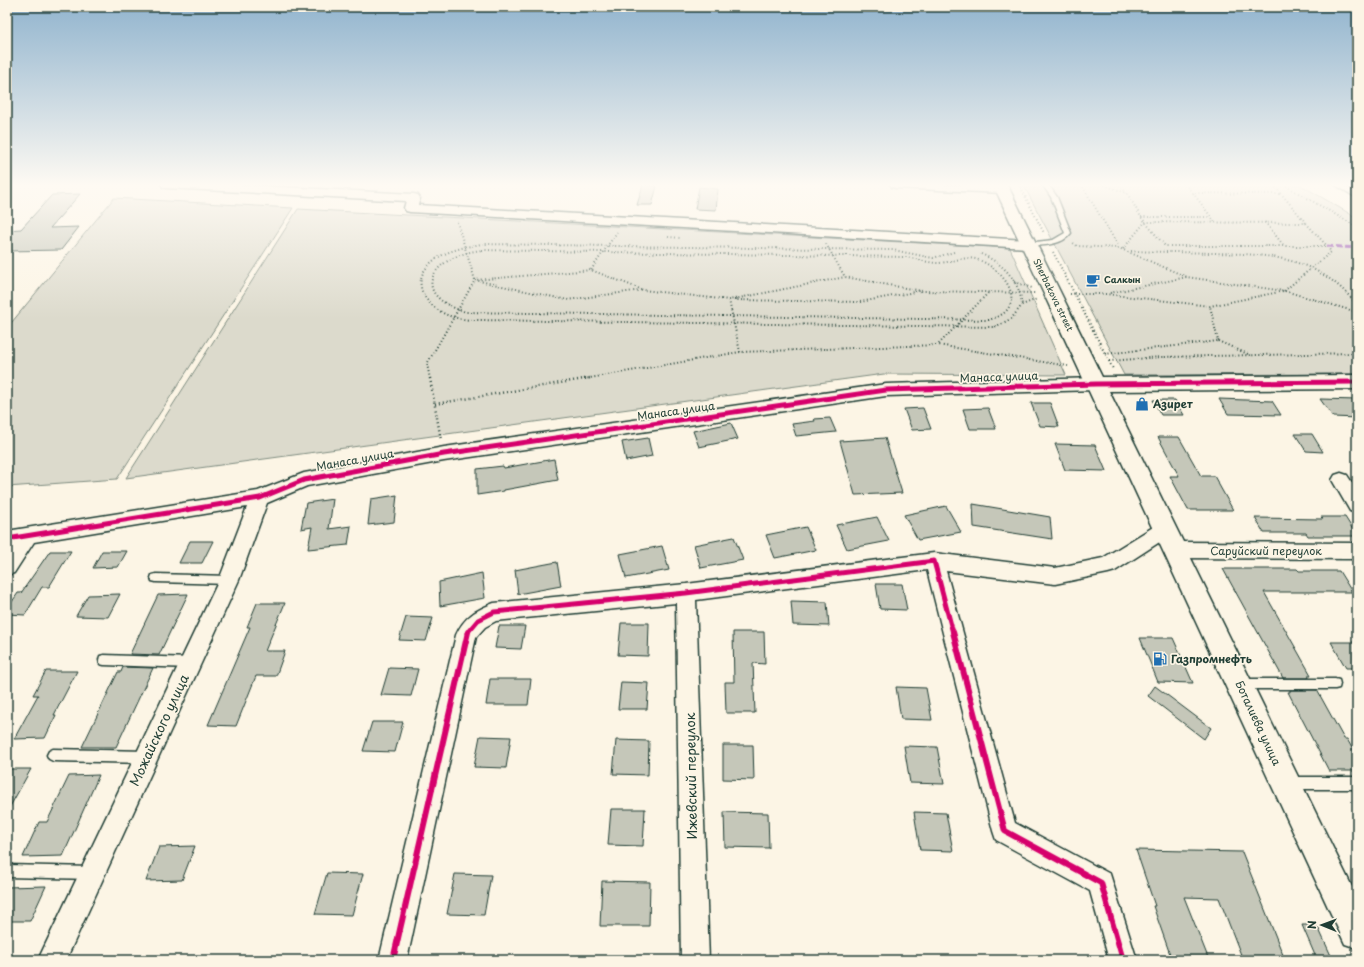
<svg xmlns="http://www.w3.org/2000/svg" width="1364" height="967" viewBox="0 0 1364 967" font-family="'Playpen Sans',sans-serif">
<rect width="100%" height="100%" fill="#fcf5e5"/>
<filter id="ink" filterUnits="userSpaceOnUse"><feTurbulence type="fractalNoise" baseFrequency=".025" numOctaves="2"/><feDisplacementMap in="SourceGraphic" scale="8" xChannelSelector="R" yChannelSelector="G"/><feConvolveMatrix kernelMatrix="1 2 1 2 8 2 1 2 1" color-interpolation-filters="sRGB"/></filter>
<g filter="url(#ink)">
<!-- green -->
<g fill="#dcdacc" stroke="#7e8c80">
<polygon points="1023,184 1299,184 1357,218 1357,374 1124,375"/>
<polygon points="114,198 293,208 117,479 7,487 7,328"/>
<polygon points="298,209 1010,248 1066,375 884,374 126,478"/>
</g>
<!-- building -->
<g fill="#c5c7b9" stroke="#1f3d34">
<polygon points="643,185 657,186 652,205 637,205"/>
<polygon points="699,187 718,189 716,210 695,209"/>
<polygon points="80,194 50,228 79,227 61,250 7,251 7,230 21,229 52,195"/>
<polygon points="1219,399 1272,401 1281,415 1228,414"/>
<polygon points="1320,399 1357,400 1357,418 1333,417"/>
<polygon points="1153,400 1175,400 1184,415 1161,415"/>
<polygon points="1031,403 1050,403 1059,427 1040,426"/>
<polygon points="923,408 931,429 912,430 904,409"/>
<polygon points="988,408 996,429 970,429 963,409"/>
<polygon points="830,418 836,432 796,436 792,424 815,421 814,419"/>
<polygon points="731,423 738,439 699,447 693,431"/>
<polygon points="1295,434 1312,434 1323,452 1306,451"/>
<polygon points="1158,437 1179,437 1201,476 1214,476 1233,510 1188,510 1170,476 1179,476"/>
<polygon points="648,438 652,456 626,461 622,442"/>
<polygon points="885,438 902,493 855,495 840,441"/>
<polygon points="1055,444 1095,445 1106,471 1065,470"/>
<polygon points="554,459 558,480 504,490 504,491 477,495 477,469 503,466 504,468"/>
<polygon points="397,495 394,522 368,525 371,499"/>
<polygon points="333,499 329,529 351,526 348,545 308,549 312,527 301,529 306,503"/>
<polygon points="973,504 1050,517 1052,539 974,527"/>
<polygon points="946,506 961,532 918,540 904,515"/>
<polygon points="877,517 889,541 847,549 836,525"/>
<polygon points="1321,517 1345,517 1357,536 1308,536 1306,533 1264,533 1255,518 1323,519"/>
<polygon points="806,527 816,550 775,558 766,535"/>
<polygon points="734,537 743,560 701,568 694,545"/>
<polygon points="190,541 213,541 202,563 179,563"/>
<polygon points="662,546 669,570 626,578 620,554"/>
<polygon points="50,551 71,551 49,587 42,587 25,615 7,614 7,609 18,593 21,593"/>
<polygon points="102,551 127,551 118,567 93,568"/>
<polygon points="557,562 561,586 518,594 515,570"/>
<polygon points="1223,569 1297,569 1299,571 1339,571 1352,592 1264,592 1311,675 1308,675 1309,678 1283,678"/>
<polygon points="482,573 485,598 440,606 439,582"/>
<polygon points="876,584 902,584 907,610 880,609"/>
<polygon points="120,594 108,617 76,616 88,595"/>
<polygon points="188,594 159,655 130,654 158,595"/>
<polygon points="791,601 827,602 829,626 793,625"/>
<polygon points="257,603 285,603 265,651 285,651 276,676 256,676 236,726 208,725 250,627 247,627"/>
<polygon points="406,617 433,618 426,641 399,640"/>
<polygon points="621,623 649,623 648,656 618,655"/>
<polygon points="499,626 525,626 521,649 495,648"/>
<polygon points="733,632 764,632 765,664 753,663 755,713 726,713 725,682 734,682"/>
<polygon points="1140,638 1173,638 1193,683 1158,682"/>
<polygon points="1331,642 1357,642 1357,668 1346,668"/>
<polygon points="123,667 153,668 116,747 82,747 118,672 121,672"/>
<polygon points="389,668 418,669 411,696 381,695"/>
<polygon points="46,671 77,671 54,715 56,715 45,738 14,739 38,695 33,695"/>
<polygon points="490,679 531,679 528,705 486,705"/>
<polygon points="621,682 649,683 647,709 618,709"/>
<polygon points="1155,686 1211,728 1204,739 1148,696"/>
<polygon points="896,687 926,688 932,720 901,719"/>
<polygon points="1290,690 1317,690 1344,739 1347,739 1357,757 1357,771 1329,771 1288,692 1290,692"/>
<polygon points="372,722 403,722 395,752 363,751"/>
<polygon points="480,736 511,737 506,768 474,767"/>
<polygon points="616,740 649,741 648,775 613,774"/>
<polygon points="723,745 753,745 754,780 723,779"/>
<polygon points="904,746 937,747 944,784 910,783"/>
<polygon points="7,769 31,769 7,812"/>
<polygon points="99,775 63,856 23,857 39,822 47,822 69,776"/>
<polygon points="611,809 645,809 643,846 608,845"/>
<polygon points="724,812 768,813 769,848 725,847"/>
<polygon points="914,812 946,813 953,851 920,850"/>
<polygon points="195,846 182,880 146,881 159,847"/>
<polygon points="1136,850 1242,852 1285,960 1243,960 1219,898 1184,897 1209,960 1172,960 1153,906 1155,906"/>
<polygon points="327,873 363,874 352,915 315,914"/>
<polygon points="455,874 491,875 484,915 447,914"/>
<polygon points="602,881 650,882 649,926 600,926"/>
<polygon points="46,886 30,921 7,921 7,887"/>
<polygon points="1302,925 1317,925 1333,960 1317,960"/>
</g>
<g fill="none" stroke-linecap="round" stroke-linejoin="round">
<!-- lane casing -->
<g stroke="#1f3d34" stroke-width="3">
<g id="lane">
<path d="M 1042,184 L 1048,184 L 1057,197 L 1071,233 C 1061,246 1044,245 1029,246 L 1026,244 L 1027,243 L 1053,240 L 1065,233 L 1051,197 Z"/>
<polygon points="1334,184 1341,184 1357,193 1357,198"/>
<polygon points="156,574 229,576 233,577 234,580 233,583 229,584 156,582 152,581 151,578 152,575"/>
<polygon points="104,655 191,658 195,659 196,663 195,667 191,668 104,665 100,664 99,660 100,656"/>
<polygon points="1240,679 1335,679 1339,680 1340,684 1339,688 1335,689 1240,689 1236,688 1235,684 1236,680"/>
<polygon points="53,749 147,751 151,753 153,757 151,761 147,763 53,761 49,759 47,755 49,751"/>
<polygon points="1290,777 1357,777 1357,789 1290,789 1286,787 1284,783 1286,779"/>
<polygon points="7,865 92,867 97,868 98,873 97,878 92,879 7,877"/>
</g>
</g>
<!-- street casing -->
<g stroke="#1f3d34" stroke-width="3">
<g id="street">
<polygon points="161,184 227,184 414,194 418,195 420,198 418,205 1029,240 1034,241 1036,244 1034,247 1029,248 410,212 406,211 404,208 406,201 167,188 163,187"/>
<polygon points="890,184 1003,185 1007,186 1009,189 1007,192 1003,193 896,188 892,187"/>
<polygon points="1096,378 1102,380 1104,384 1102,388 1096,390 886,396 444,461 307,486 267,503 239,580 66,960 38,960 219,580 247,507 34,542 14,573 7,575 7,551 10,546 7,547 7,531 258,491 304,473 444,447 886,384"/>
<polygon points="1341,473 1347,475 1357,490 1357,513 1350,511 1332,480 1335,475"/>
<path d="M 1165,521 L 1172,524 L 1174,529 L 1172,534 L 1115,571 L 1108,573 L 1055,584 L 946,571 L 1015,823 L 1110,874 L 1137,960 L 1109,960 L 1090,891 L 996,840 L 993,831 L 927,570 L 696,600 L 709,960 L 681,960 L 676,603 L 496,621 L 485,627 L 476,637 L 407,960 L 379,960 L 456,635 C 464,617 476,610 494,603 L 686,584 L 934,553 L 1055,568 L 1103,558 L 1158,524 Z"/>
<polygon points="1175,542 1357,543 1357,559 1175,558 1168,556 1165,550 1168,544"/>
</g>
</g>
<!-- secondary casing -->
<g stroke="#1f3d34" stroke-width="3">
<polygon id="secondary" points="993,184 1007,184 1102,377 1357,375 1357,389 1109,391 1357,897 1357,948 1345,944"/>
</g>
<!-- path-far1 -->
<g stroke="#1f3d34" stroke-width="2" stroke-dasharray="1 2.5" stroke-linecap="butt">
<polyline points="1019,184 1044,233"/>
<polyline points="1081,184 1119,247"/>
<polyline points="1101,184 1127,193 1141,217 1165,246 1327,246 1331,252 1284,291"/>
<polyline points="1120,184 1126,193"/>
<polyline points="1185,184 1193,193 1282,194"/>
<polyline points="1283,184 1357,227"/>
<polyline points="1193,193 1215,222"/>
<polyline points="1141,217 1210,217"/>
<polyline points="457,222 475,280 591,270 643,290 729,300 845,277"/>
<polyline points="1265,222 1284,246"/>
<polyline points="1306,223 1327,246"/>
<polyline points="668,237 681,238"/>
<polyline points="826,244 845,277 922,291 1035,293"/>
<polyline points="1123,249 1145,222 1306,223 1273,184"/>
<path d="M 482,250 L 906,257 C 917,259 928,263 939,263 C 953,262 965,255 979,260 C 995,266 1019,288 1009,307 C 1005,315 996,317 989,320 L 466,312 C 405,294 434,255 482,250 Z"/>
<path d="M 1131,251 C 1158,252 1184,252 1211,253 C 1269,254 1318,256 1357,305"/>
<path d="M 954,252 L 933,258 L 893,250 L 482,244 C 463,247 439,252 427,267 C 410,287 430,309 450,316 C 458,319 468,320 477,320 L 994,327 L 1011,319 L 1022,305 L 1037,299"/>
<polyline points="1053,252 1113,369"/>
<path d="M 981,254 C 1003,263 1020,281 1022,305"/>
<polyline points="591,270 617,232"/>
<polyline points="1014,282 1032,288"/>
<polyline points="1285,291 1357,312"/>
<polyline points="988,293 938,345 1068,366"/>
<polyline points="1110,293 1187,277"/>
<polyline points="1070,294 1106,294 1210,306 1284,291 1187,277 1119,248 1077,246 1072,242"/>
<polyline points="729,300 740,352"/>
<polyline points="734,300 860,302 920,291"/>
<polyline points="1218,341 1250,355"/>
<polyline points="1105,354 1218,341 1210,306"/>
<polyline points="1109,361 1162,357 1357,353"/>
<polyline points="430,379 427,364 475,280 567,300 642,290"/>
<polyline points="584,379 740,352 938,345"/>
</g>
<!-- path -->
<g stroke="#1f3d34" stroke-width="2.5" stroke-dasharray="1 3" stroke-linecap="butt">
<polyline points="430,378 441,440"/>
<polyline points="435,404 590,378"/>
</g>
<!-- lane -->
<use href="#lane" fill="#fcf5e5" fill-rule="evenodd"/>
<!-- street -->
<use href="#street" fill="#fcf5e5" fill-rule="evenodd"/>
<!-- secondary -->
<use href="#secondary" fill="#fcf5e5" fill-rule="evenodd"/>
<!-- quiet -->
<polyline stroke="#8e44ad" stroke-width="3" stroke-dasharray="6 3" stroke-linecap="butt" points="1327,246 1357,248"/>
<!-- cycleway-far1 casing -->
<g stroke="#fcf5e5" stroke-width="8">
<g id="cycleway-far1">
<polyline points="7,539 260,498 304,480 444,454 886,390 1096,384 1357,382"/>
<polyline points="467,633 478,620 494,612 686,593 934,561 953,633"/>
</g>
</g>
<!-- cycleway casing -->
<g stroke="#fcf5e5" stroke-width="9">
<g id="cycleway">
<polyline points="953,632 1005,831 1101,883 1123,960"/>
<polyline points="393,960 468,632"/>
</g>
</g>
<!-- cycleway-far1 -->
<use href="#cycleway-far1" stroke="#d6006c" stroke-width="5"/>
<!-- cycleway -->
<use href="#cycleway" stroke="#d6006c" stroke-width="6"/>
</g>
</g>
<!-- sky -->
<linearGradient id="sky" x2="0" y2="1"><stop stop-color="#91b4ce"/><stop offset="0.58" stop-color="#fefaf3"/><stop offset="1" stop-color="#fefaf3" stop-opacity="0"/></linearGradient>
<rect width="1364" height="319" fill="url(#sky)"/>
<!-- icons -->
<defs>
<g id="cafe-bare" transform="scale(1.08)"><path d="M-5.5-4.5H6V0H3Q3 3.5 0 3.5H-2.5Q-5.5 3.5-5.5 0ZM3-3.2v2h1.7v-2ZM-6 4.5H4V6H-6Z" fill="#1f6fb2" stroke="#fcf5e5" stroke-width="2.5" paint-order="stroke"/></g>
<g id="shop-bare" transform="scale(1.08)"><path d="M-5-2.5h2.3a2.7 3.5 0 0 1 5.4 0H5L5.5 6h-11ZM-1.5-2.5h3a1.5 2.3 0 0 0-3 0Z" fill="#1f6fb2" stroke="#fcf5e5" stroke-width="2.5" paint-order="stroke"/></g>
<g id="fuel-bare" transform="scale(1.08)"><path d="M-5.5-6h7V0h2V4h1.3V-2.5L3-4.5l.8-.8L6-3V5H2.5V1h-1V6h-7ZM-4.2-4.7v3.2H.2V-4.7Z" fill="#1f6fb2" stroke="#fcf5e5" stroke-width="2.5" paint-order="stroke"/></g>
</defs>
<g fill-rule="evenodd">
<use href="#cafe-bare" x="1093" y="280"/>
<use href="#shop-bare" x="1142" y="404"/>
<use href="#fuel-bare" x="1160" y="659"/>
</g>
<g text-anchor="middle" stroke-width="3.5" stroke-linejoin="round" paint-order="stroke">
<!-- far-poi labels -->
<g font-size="9" font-weight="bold" fill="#1f3d34" stroke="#fcf5e5" text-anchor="start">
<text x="1104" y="283">Салкын</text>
</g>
<!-- far-street labels -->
<g font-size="9" fill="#1f3d34" stroke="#fcf5e5">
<text transform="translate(1053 295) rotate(64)" y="3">Sherbakova street</text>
</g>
<!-- street labels -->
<g font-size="11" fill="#1f3d34" stroke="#fcf5e5">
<text transform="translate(999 377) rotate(-2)" y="4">Манаса улица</text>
<text transform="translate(676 411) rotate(-8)" y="4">Манаса улица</text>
<text transform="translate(355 460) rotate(-10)" y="4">Манаса улица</text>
<text x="1266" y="555">Саруйский переулок</text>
<text transform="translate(1258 723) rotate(65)" y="4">Боталиева улица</text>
</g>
<!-- poi labels -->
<g font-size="11" font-weight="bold" fill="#1f3d34" stroke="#fcf5e5" text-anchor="start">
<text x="1153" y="408">Азирет</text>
<text x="1171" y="663">Газпромнефть</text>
</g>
<!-- near-street labels -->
<g font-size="13" fill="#1f3d34" stroke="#fcf5e5">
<text transform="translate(159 730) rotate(-65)" y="5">Можайского улица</text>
<text transform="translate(691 776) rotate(-91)" y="5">Ижевский переулок</text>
</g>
</g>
<!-- margin -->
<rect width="1364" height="967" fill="none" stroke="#fcf5e5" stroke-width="24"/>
<rect x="12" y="12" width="1340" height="943" fill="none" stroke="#1f3d34" stroke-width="1.5" filter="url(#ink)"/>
<!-- north arrow -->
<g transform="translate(1322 925) rotate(271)" stroke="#fcf5e5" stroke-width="3" paint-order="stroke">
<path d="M0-3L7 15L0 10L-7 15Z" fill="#1f3d34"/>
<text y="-6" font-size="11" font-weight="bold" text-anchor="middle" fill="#1f3d34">N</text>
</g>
</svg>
